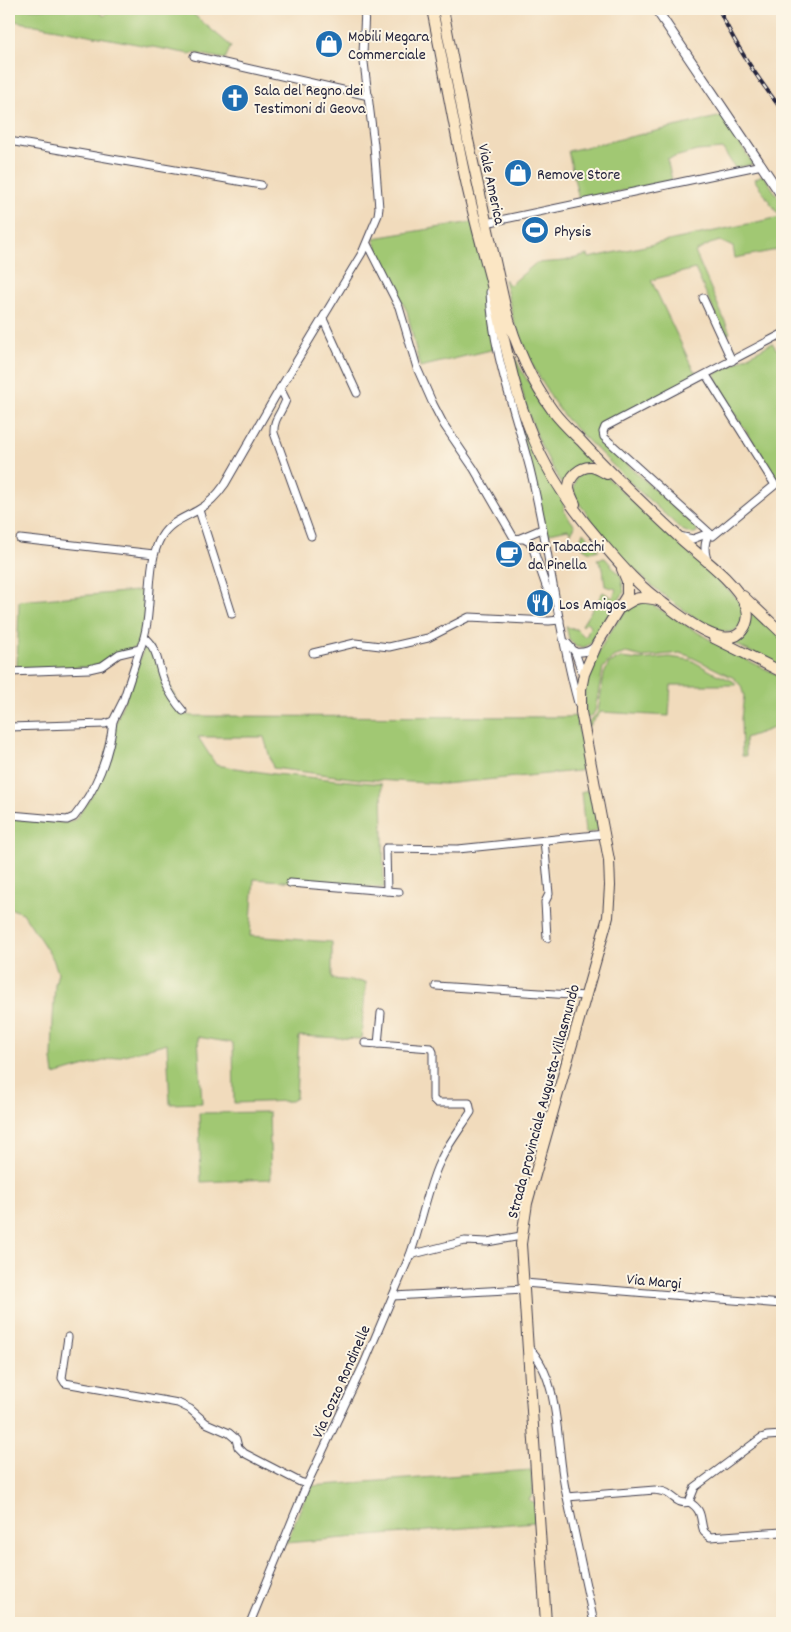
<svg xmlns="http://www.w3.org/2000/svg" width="791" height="1632" viewBox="0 0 791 1632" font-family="Dekko,sans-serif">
<rect width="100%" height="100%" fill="#fcf5e5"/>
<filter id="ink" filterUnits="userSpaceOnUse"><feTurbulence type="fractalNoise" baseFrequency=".02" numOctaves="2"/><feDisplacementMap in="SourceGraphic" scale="10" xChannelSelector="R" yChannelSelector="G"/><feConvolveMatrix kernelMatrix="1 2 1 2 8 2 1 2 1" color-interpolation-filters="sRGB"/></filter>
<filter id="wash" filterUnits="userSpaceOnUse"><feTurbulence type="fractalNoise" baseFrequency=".0096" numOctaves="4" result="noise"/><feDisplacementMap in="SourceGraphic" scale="20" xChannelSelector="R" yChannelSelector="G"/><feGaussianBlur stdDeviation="1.12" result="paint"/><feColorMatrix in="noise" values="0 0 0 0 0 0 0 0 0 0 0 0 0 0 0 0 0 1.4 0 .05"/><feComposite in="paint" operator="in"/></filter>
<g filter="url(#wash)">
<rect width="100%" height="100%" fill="#f1dbbc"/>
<!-- green -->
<g fill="#a1c873" stroke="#627557">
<polygon points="9,9 96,9 104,16 110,9 187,9 231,46 225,59 194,53 190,54 9,20"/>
<polygon points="722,116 753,164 735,168 723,149 697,151 667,159 672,180 579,200 568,151"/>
<polygon points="762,175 765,177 782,203 782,249 735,258 733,247 720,241 710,244 695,252 730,333 725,335 695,269 651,280 694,371 696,371 698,375 692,374 688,380 599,427 598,434 602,441 693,525 697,529 697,532 692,534 682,530 636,488 567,420 553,401 534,368 514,322 504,279 510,285 536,263 564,261 588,255 589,258 780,217 756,182 755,179"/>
<polygon points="472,222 484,267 487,290 489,325 495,349 420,367 407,311 382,266 374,238"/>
<polygon points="494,315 539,461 563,502 565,513 575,526 571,533 568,529 550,533 548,539 494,327"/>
<polygon points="772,343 782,356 782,475 776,478 718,388 715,374"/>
<path d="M 512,351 C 530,394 564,426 594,460 C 590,463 588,463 583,464 C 572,467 569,476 565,485 L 562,485 L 542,448 L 527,410 Z"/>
<path d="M 589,470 L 603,474 L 610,480 L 738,599 L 743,607 L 744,621 C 740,625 736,632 729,632 C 719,633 709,625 701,621 C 655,593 615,555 585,511 C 581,506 576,500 575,495 C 573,488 574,483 577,476 Z"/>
<polygon points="583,532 599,550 590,552 583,548 580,542"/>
<polygon points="605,558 621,576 624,592 591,643 585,647 576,647 569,639 566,626 570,628 576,629 584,637 588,634 586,632 591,627 587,622 583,626 582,625 603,592 613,598 616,589 605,586 603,568 597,559"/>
<path d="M 148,590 C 147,604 146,637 136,647 L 103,663 L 89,667 L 17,669 L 19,601 Z"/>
<path d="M 636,602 L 647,602 L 651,604 L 727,650 L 782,677 L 782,725 L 745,738 L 746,756 L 742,756 L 741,718 L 744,696 L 741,686 L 734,678 L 689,656 L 680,653 L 643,657 L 626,653 L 613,657 L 603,668 L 595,711 L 592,716 L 586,718 C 586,709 584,700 585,691 C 589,664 614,619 636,602 Z"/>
<polygon points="751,611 782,636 782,668 731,642"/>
<polygon points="146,643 152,647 183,714 192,716 566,717 576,716 586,767 578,771 444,784 359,779 273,768 264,737 198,737 216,765 274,774 382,784 384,888 254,879 250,936 332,942 332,979 366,982 361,1039 299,1036 296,1098 291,1101 234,1103 233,1043 198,1037 202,1103 170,1104 167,1043 54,1075 52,1059 53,1019 55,984 58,973 53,959 23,913 9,908 9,818 66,823 76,819 94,792 117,719"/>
<polygon points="669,657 691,660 714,673 733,681 736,685 671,685 669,716 601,712 587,728 588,722 596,715 598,711 604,674 609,663 621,658 639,660"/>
<polygon points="587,790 594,804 599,829 594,832 585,833 581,792"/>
<polygon points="269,1112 271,1179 201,1182 199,1113"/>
<polygon points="531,1470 533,1496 529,1498 530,1501 534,1502 535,1522 286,1543 310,1486"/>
</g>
</g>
<g filter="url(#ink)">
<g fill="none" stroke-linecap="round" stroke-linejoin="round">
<!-- minor casing -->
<g stroke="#413e4e" stroke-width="9">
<g id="minor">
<polyline points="194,56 369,96"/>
<polyline points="9,141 261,185"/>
<polyline points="486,223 762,165"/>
<polyline points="367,244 399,307 417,368 433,404 444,425 474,469 514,538 518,539 542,529"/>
<path d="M 490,292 C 492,353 515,410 530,469 C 549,546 557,627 578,703"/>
<polyline points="703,298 732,361"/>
<polyline points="323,319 357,393"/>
<polyline points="706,375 775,485 713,536 604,437 603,432 605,427 782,334"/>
<path d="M 280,388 L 286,400 C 281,414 273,419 274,433 L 311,536"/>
<polyline points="199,510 232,614"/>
<polyline points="679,536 693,539 709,533"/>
<polyline points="20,539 154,554"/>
<polyline points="518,539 524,539 531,543 546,586 555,601"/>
<path d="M 707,560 C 704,550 704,543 709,533"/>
<path d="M 145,638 C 159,651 157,664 164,681 C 169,692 175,702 183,711"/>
<path d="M 567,643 L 575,652 C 583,653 589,652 595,646"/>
<polyline points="575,652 583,675"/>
<polyline points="313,653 355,643 389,647 428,638 469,617 549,621 560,620"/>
<path d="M 9,672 L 89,669 L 102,666 L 119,654 L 140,649 C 155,614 144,567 161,537 C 170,522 184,518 198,510 C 209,504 218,494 225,484 L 275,397 L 362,253 L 378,215 L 379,208 L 374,145 L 363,54 L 365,9"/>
<polyline points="9,727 105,724 113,721 123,701 140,649"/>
<path d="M 11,815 L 67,820 L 74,817 C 96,790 110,755 113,721"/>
<polyline points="544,840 549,894 545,902 547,938"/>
<polyline points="290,883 387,891 386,848 458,849 605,834"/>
<polyline points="387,891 399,892"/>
<polyline points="436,986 586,996"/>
<path d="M 365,1043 L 431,1048 L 433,1052 L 433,1099 L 437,1103 L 469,1103 L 471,1112 C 458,1132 443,1151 435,1173 C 425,1200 420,1228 410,1255"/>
<polyline points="378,1044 381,1013"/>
<polyline points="524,1283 782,1304"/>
<polyline points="393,1296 524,1289"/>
<polyline points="68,1337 62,1378 65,1383 178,1403 190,1409 206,1423 229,1433 236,1439 238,1447 244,1453 300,1482 307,1484"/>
<path d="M 528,1347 C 563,1380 555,1453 567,1497 L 655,1490 C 659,1491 663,1491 667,1493 C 675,1498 679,1505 689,1502 L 695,1487 L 761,1438 L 767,1436 L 782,1435"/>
<polyline points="567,1497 594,1623"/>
<path d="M 689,1502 C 704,1511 699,1518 704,1532 L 710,1537 L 782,1532"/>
<polyline points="250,1623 307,1484 364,1364 410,1255 465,1241 487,1242 521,1236"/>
</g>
</g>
<!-- tertiary casing -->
<g stroke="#413e4e" stroke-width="11">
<polyline id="tertiary" points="656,9 782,196"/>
</g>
<!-- secondary casing -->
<g stroke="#413e4e" stroke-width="12">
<g id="secondary">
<path d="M 432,9 C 444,68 454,128 467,186 C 474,217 482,247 490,277 C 503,330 511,384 532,435 C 548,475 573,510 601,542 C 620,564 639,587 663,603 C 680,615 727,656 744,628 C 748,622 749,613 746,606 C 735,581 701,557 681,539 C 647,507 613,476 581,441 C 572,432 561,422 553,411 C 530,380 515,344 505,306 L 468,140 L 443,9"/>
<path d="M 575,504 C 573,500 570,494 569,489 C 568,477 580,466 592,467 C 597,468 602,471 607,474"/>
<polyline points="743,596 782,633"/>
<path d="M 622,607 C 636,597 640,596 657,600"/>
<polyline points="714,638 782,672"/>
<polyline points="546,1623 521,1244 527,1203 608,917 610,886 609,860 581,712 581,689 584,674 597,644 627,595 627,581 622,569"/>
</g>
</g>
<!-- minor -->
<use href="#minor" stroke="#fff" stroke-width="7"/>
<!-- tertiary -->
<use href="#tertiary" stroke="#fff" stroke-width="9"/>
<!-- secondary -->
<use href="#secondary" stroke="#fbe6c4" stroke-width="10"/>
<!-- rail casing -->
<g stroke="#22223b" stroke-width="4">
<path id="rail" d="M 719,9 C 735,46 758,79 782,110"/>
</g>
<!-- rail -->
<use href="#rail" stroke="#fcf5e5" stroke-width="2" stroke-dasharray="5.5" stroke-linecap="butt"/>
</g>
</g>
<!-- icons -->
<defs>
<g id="shop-disc" transform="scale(1.4375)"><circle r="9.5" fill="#1f6fb2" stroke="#fcf5e5"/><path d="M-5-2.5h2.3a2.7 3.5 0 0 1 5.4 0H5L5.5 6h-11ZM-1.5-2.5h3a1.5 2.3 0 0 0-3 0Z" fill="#fff"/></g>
<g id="church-disc" transform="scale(1.4375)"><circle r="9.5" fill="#1f6fb2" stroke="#fcf5e5"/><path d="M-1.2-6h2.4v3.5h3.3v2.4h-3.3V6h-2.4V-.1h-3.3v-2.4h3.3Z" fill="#fff"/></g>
<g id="stadium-disc" transform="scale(1.4375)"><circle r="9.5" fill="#1f6fb2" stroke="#fcf5e5"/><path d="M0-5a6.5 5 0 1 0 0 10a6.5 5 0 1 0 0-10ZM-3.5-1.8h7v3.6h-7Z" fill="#fff"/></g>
<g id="cafe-disc" transform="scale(1.4375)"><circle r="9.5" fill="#1f6fb2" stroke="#fcf5e5"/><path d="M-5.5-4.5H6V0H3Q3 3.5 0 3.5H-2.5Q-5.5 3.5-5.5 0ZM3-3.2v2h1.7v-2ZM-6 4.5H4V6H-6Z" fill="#fff"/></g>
<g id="restaurant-disc" transform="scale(1.4375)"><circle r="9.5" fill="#1f6fb2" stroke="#fcf5e5"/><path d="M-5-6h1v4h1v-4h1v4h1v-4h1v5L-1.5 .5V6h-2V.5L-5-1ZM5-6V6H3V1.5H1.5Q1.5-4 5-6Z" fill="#fff"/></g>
</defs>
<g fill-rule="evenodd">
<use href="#shop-disc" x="329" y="44"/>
<use href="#church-disc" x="235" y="98"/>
<use href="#shop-disc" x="518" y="173"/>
<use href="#stadium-disc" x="535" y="230"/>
<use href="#cafe-disc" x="509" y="554"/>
<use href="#restaurant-disc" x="540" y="603"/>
</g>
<g text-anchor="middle" stroke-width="4" stroke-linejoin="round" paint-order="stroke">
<!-- poi labels -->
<g font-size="16" fill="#22223b" stroke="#fcf5e5" text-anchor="start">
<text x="348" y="41">Mobili Megara<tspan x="348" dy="18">Commerciale</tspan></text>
<text x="254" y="95">Sala del Regno dei<tspan x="254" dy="18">Testimoni di Geova</tspan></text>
<text x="537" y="179">Remove Store</text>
<text x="554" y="236">Physis</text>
<text x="528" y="551">Bar Tabacchi<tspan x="528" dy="18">da Pinella</tspan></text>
<text x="559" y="609">Los Amigos</text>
</g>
<!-- street labels -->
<g font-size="16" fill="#22223b" stroke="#fcf5e5">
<text transform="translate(493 184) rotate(78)" y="6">Viale America</text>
<text transform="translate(542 1101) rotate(-75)" y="6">Strada provinciale Augusta-Villasmundo</text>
<text transform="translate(654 1280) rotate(5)" y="6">Via Margi</text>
<text transform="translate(340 1381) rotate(-66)" y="6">Via Cozzo Rondinelle</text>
</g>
</g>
<!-- margin -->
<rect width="791" height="1632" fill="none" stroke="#fcf5e5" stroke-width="30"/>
</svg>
